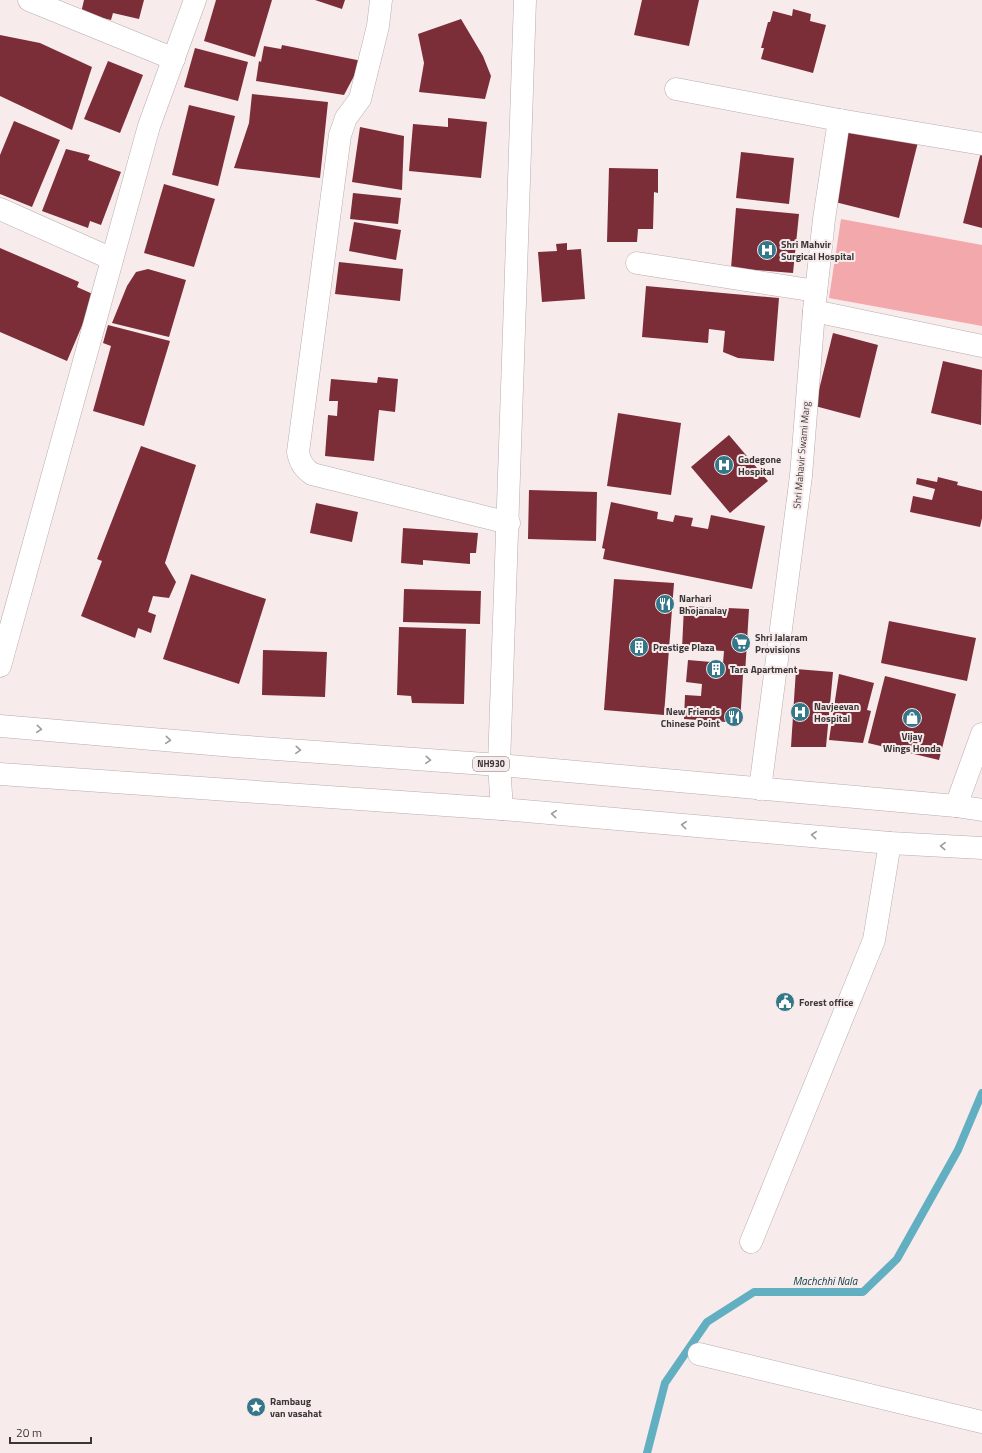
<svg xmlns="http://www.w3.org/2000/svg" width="982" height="1453" viewBox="0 0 982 1453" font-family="'Titillium Web',sans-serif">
<rect width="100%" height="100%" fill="#f8ebec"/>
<!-- green -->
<polygon fill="#f3a8ac" points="841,219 982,245 982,326 829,298"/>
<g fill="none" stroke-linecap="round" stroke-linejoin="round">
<!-- stream -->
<polyline stroke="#62afc2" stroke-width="8" points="647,1453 665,1383 707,1322 754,1292 863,1292 897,1259 958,1150 982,1093"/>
</g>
<!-- building -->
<g fill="#7c2e38">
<polygon points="84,0 144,0 139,19 113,13 111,20 81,13"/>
<polygon points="216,0 272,0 255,57 204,41"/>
<polygon points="315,0 345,0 342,9"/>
<polygon points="642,0 699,0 689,46 634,35"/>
<polygon points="793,9 811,14 810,21 826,25 813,73 761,59 764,48 761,48 768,22 770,22 773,11 792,16"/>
<polygon points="461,19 483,56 491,76 485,99 419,92 424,63 418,34"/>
<polygon points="0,35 40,43 92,67 72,130 0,96"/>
<polygon points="282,45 362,61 344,95 256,81 259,61 261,62 264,46 281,49"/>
<polygon points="195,48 248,62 238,101 184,87"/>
<polygon points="108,61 143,75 120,133 84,119"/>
<polygon points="252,94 328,102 320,178 234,168 249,123"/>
<polygon points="189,105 235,116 218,186 172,175"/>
<polygon points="448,118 487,122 481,178 409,171 413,124 448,127"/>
<polygon points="14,121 60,140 32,207 0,194 0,155"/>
<polygon points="850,125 918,142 899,218 831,201"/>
<polygon points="360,127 404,136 402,190 352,182"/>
<polygon points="66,149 90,155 88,160 121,172 101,225 90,221 88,228 42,211"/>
<polygon points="741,152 794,158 789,204 736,198"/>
<polygon points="981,152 982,152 982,228 963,223"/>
<polygon points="609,168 658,169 658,193 654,192 653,229 638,229 637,242 607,242"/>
<polygon points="164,184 215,199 194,267 144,253"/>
<polygon points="353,193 401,198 398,224 350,219"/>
<polygon points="736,208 799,214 793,273 731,268"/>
<polygon points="354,222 401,230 396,260 349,251"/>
<polygon points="567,243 567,250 581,249 585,299 542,302 538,252 557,251 556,244"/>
<polygon points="0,248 79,282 77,287 95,295 67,361 0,332"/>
<polygon points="339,262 403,269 400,301 335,294"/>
<polygon points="148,269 186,280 169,337 112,323 127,286 136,272"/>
<polygon points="646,286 779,298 774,361 738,358 723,352 725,331 709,329 708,343 642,337"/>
<polygon points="108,325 170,341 144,426 93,411 111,346 103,343"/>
<polygon points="833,333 878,345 860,418 815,406"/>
<polygon points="943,361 982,370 981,425 931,413"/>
<polygon points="378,377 398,379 395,412 379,410 374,461 325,456 328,415 337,416 338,401 329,401 331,379 377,383"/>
<polygon points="618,413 681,423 671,495 607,486"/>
<polygon points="729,435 768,481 730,513 691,467"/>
<polygon points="141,446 196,465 165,563 176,582 169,598 153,596 148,612 156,615 151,633 138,628 135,638 81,616 102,561 97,559"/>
<polygon points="938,477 958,482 957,485 982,491 982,518 980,527 910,512 913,496 932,500 935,489 916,484 917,478 937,482"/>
<polygon points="529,490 597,492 596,541 528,539"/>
<polygon points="611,502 658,512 657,519 673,522 675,515 693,518 691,526 708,529 711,515 765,526 752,589 603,559 605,549 602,548"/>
<polygon points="316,503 358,512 352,542 310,533"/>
<polygon points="403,528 478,533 476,553 470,553 470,564 423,560 423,565 401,563"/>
<polygon points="191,574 266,599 239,684 163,659"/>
<polygon points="614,579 674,583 664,715 604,710"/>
<polygon points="404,589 481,591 480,624 403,622"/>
<polygon points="684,606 749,609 745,674 743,675 740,723 684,719 685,695 701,696 702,684 686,682 688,660 723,663 724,651 682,649"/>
<polygon points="889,621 976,638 967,681 881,663"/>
<polygon points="399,627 466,629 464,704 412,703 411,696 397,695"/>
<polygon points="263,650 327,652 325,697 262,695"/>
<polygon points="796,669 833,672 826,747 791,747"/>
<polygon points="839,674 874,683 867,710 871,711 863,743 829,740"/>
<polygon points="885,676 956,694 939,760 868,743"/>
</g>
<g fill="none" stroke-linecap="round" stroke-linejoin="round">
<!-- street casing -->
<g stroke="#b8acac" stroke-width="23">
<g id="street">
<polyline points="29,0 174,59"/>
<path d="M 381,0 L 378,26 L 360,99 L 346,118 L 340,135 L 298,452 C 300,463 304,468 312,474 L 509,523"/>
<polyline points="676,89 839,120 982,144"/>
<polyline points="0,209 112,259"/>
<polyline points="637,263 816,291"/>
<polyline points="814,311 982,346"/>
<polyline points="0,666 149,126 195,0"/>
<polyline points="499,765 502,809"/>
<polyline points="760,789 801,476 814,311 824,219 839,120"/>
<polyline points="956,806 982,734"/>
<polyline points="751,1242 874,940 890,843"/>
<polyline points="699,1354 982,1422"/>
</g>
</g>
<!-- secondary casing -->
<g stroke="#b8acac" stroke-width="23">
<path id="secondary" d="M 499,765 C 509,510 516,255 525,0"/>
</g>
<!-- highway casing -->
<g stroke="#b8acac" stroke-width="23">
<g id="highway">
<polyline points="0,726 234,746 499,765 956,806 982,810"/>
<polyline points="0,774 502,809 890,843 982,848"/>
</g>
</g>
<!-- street -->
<use href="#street" stroke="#fff" stroke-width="22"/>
<!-- secondary -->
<use href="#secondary" stroke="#fff" stroke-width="22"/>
<!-- highway -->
<use href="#highway" stroke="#fff" stroke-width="22"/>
</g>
<!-- one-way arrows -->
<defs><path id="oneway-chevron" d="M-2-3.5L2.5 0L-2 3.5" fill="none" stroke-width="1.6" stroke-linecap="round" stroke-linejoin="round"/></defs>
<g stroke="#9e9b9b">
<use href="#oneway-chevron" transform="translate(39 729) rotate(5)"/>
<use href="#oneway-chevron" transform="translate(168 740) rotate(5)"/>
<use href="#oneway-chevron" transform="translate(298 750) rotate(4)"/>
<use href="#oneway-chevron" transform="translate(428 760) rotate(4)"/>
<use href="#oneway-chevron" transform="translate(554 814) rotate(-175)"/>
<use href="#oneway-chevron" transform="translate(684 825) rotate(-175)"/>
<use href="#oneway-chevron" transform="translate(814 835) rotate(-175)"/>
<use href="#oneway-chevron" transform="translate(943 846) rotate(-176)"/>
</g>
<!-- icons -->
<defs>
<g id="hospital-disc" transform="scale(1)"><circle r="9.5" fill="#347788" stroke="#f8ebec"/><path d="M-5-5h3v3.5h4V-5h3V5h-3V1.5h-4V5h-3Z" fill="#fff"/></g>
<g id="restaurant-disc" transform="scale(1)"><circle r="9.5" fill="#347788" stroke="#f8ebec"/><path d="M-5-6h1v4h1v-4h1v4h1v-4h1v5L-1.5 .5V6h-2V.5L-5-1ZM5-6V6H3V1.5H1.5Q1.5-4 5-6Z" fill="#fff"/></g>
<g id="supermarket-disc" transform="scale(1)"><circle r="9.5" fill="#347788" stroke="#f8ebec"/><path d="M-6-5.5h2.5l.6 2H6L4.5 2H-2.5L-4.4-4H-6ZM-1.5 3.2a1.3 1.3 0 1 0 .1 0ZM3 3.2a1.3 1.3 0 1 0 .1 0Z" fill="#fff"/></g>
<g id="building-disc" transform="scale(1)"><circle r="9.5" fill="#347788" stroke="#f8ebec"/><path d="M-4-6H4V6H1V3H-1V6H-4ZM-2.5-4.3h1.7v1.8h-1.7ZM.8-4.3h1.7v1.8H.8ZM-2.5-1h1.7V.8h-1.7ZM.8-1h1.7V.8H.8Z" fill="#fff"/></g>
<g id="shop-disc" transform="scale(1)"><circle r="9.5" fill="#347788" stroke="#f8ebec"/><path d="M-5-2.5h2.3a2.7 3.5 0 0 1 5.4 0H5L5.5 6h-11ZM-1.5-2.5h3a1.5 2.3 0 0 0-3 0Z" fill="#fff"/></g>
<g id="civic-disc" transform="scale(1)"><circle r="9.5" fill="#347788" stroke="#f8ebec"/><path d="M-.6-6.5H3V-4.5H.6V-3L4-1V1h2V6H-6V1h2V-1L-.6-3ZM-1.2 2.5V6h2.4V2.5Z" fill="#fff"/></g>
<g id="sight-disc" transform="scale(1)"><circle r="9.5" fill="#347788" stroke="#f8ebec"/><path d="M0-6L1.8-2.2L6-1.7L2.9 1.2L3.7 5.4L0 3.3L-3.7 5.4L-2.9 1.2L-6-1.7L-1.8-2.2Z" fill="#fff"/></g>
</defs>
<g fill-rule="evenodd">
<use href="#hospital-disc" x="767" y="250"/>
<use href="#hospital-disc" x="724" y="465"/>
<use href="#restaurant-disc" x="665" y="604"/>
<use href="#supermarket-disc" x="741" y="643"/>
<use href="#building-disc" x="639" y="647"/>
<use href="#building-disc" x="716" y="669"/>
<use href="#hospital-disc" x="800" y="712"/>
<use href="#restaurant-disc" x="734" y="717"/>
<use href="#shop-disc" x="912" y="718"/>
<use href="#civic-disc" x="785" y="1002"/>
<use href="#sight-disc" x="256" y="1407"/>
</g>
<g text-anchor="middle" stroke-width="4" stroke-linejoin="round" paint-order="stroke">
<!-- shield labels -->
<rect fill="#f8ebec" stroke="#746d6d" stroke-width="1" x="473" y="757" width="36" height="14" rx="3"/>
<g font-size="9" font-weight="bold" fill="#3c3737">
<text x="491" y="767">NH930</text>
</g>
<!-- poi labels -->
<g font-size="10" font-weight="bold" fill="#3c3737" stroke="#f8ebec" text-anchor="start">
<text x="781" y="248">Shri Mahvir<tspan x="781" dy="12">Surgical Hospital</tspan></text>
<text x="738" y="463">Gadegone<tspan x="738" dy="12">Hospital</tspan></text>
<text x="679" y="602">Narhari<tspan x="679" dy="12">Bhojanalay</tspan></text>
<text x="755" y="641">Shri Jalaram<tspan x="755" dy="12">Provisions</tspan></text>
<text x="653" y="651">Prestige Plaza</text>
<text x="730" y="673">Tara Apartment</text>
<text x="814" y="710">Navjeevan<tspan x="814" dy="12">Hospital</tspan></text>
<text x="720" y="715" text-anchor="end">New Friends<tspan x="720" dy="12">Chinese Point</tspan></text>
<text x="912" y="740" text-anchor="middle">Vijay<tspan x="912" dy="12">Wings Honda</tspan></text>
<text x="799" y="1006">Forest office</text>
<text x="270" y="1405">Rambaug<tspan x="270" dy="12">van vasahat</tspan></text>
</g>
<!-- street labels -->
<g font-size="10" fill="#3c3737" stroke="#f8ebec">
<text transform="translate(801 455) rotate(-85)" y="4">Shri Mahavir Swami Marg</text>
</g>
<!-- water labels -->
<g font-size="11" font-style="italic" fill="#093e49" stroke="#f8ebec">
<text x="825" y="1285">Machchhi Nala</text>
</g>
</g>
<!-- scale -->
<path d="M10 1437v6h81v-6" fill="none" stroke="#3c3737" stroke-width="2"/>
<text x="16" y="1437" font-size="12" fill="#3c3737" stroke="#f8ebec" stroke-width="3" paint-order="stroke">20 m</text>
</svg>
